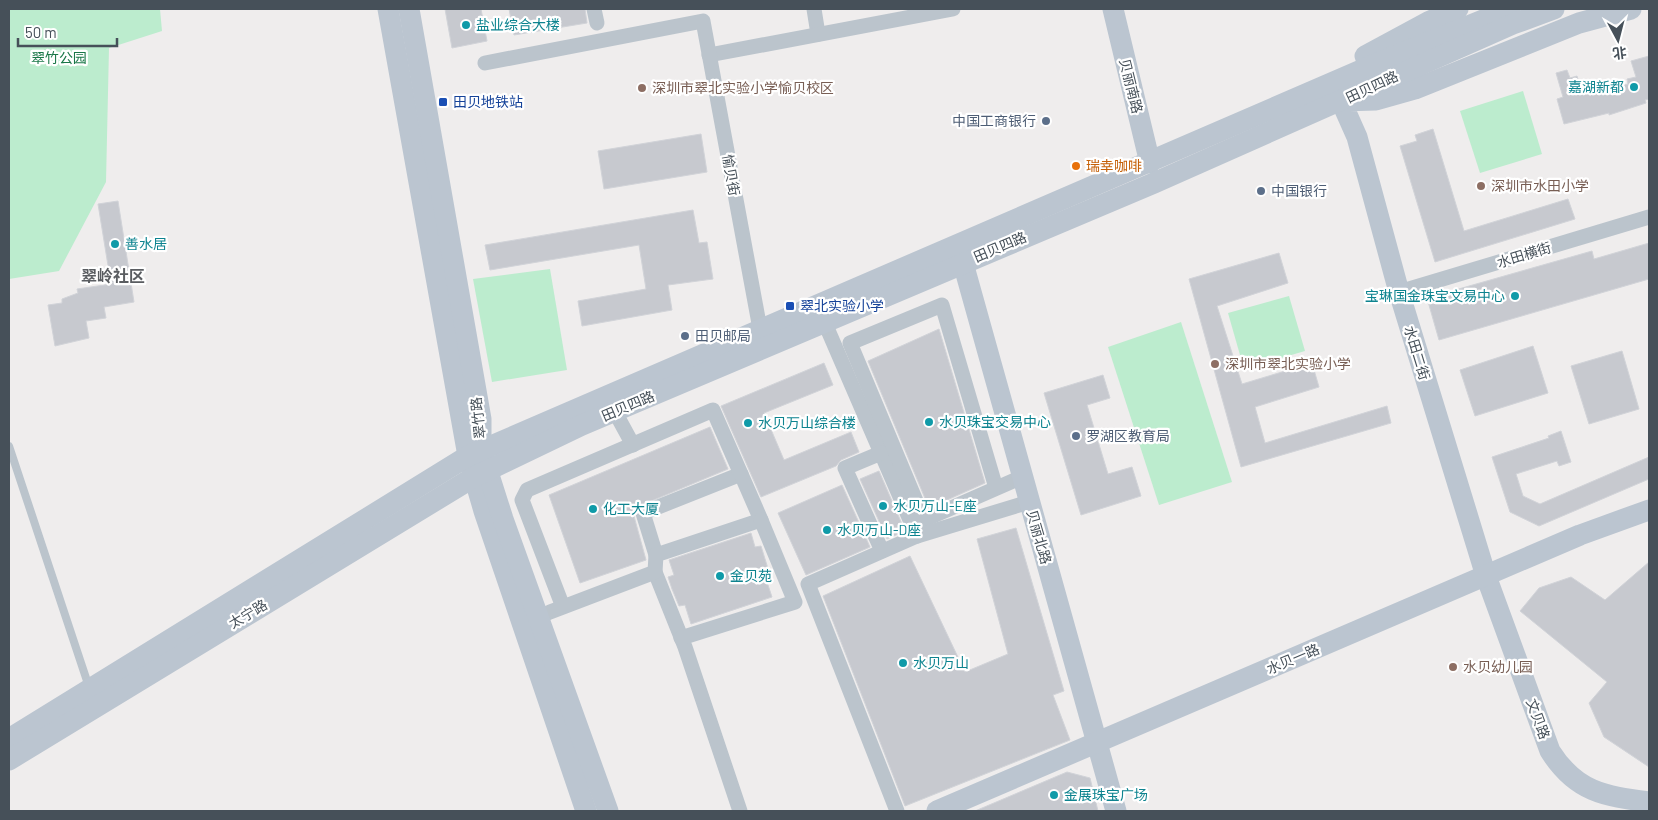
<svg xmlns="http://www.w3.org/2000/svg" width="1658" height="820" viewBox="0 0 1658 820" font-family="Barlow,'Noto Sans SC',sans-serif">
<rect width="100%" height="100%" fill="#efeded"/>
<!-- green -->
<g fill="#bcecce">
<polygon points="9,9 160,9 162,31 109,48 106,182 59,271 9,279"/>
<polygon points="1523,91 1542,154 1480,173 1460,111"/>
<polygon points="550,269 567,370 492,382 473,279"/>
<polygon points="1289,296 1305,351 1244,369 1228,313"/>
<polygon points="1181,322 1232,482 1159,505 1108,347"/>
</g>
<!-- building -->
<g fill="#c7c9cf" stroke="#d1d3d8">
<polygon points="445,9 481,9 487,41 452,48"/>
<polygon points="509,9 585,9 587,23 514,35"/>
<polygon points="1649,56 1649,99 1645,100 1646,103 1609,115 1609,113 1564,124 1557,99 1563,97 1556,73 1567,70 1570,78 1577,76 1582,93 1594,89 1595,93 1628,84 1627,79 1636,77 1631,61"/>
<polygon points="1433,129 1464,231 1568,199 1575,219 1435,262 1400,146 1417,141 1415,135"/>
<polygon points="701,134 707,172 604,189 598,151"/>
<polygon points="118,201 134,302 104,307 106,318 86,321 89,338 55,346 48,305 62,303 62,299 78,293 77,289 111,284 98,204"/>
<polygon points="693,210 699,243 707,242 713,279 668,285 672,310 582,326 578,301 646,289 639,245 490,270 485,245"/>
<polygon points="1649,243 1649,279 1439,340 1427,298 1592,251 1594,259"/>
<polygon points="1279,253 1288,283 1217,306 1242,384 1312,363 1319,387 1255,407 1265,443 1387,406 1391,423 1241,467 1189,279"/>
<polygon points="939,329 985,483 929,508 868,361"/>
<polygon points="1533,346 1548,393 1475,416 1460,370"/>
<polygon points="1622,351 1639,409 1589,424 1571,366"/>
<polygon points="824,363 833,385 764,413 784,460 851,432 859,452 841,460 836,466 761,497 721,406"/>
<polygon points="1103,375 1110,398 1087,405 1108,474 1132,467 1141,496 1081,515 1044,393"/>
<polygon points="710,427 728,469 632,509 646,560 580,583 549,495"/>
<polygon points="1561,431 1571,462 1559,466 1557,461 1516,474 1523,496 1540,504 1649,457 1649,479 1539,526 1510,512 1492,457 1549,438 1548,436"/>
<polygon points="879,471 905,531 887,539 860,479"/>
<polygon points="842,485 870,547 806,575 778,513"/>
<polygon points="1016,528 1064,691 1053,695 1070,740 905,806 823,596 910,556 965,672 1008,654 977,539"/>
<polygon points="751,533 755,547 761,546 770,575 765,576 772,597 691,624 685,605 679,606 672,589 668,577 674,575 669,560"/>
<polygon points="1649,562 1649,767 1604,737 1589,703 1607,682 1520,611 1539,588 1571,577 1605,600"/>
<polygon points="1067,772 1090,778 1098,811 975,811"/>
</g>
<g fill="none" stroke-linecap="round" stroke-linejoin="round">
<!-- lane -->
<polyline stroke="#bbc4cc" stroke-width="8" points="9,446 89,687"/>
<!-- street -->
<g stroke="#bbc4cc" stroke-width="15">
<polyline points="594,9 597,23"/>
<polyline points="814,9 818,34"/>
<polyline points="709,55 953,9"/>
<polyline points="485,63 703,21 760,329"/>
<polyline points="1399,292 1649,217"/>
<polyline points="824,321 917,536"/>
<polyline points="615,412 633,445"/>
<polyline points="881,453 845,468 882,551"/>
<polyline points="996,488 942,305 850,343 924,520 1022,477"/>
<polyline points="656,555 643,513 741,474"/>
<polyline points="655,572 685,647 740,811"/>
<polyline points="539,617 550,612 655,572 656,555 761,520 713,410 527,490 522,500 563,607"/>
<polyline points="681,638 795,602 761,520"/>
<polyline points="897,811 808,584 917,536 1029,502"/>
</g>
<!-- secondary -->
<g stroke="#bbc5d0" stroke-width="21">
<polyline points="388,9 468,456 484,511 586,811"/>
<polyline points="409,9 481,419 481,450 503,519 608,811"/>
<polyline points="1113,9 1150,163"/>
<path d="M 1631,9 L 1579,23 L 1415,89 L 1376,100 L 1341,101 L 1357,137 L 1399,292 L 1486,576 L 1550,751 C 1576,792 1604,796 1649,802"/>
<polyline points="1365,56 1428,22 1458,9"/>
<polyline points="963,263 1116,811"/>
<polyline points="9,739 468,456 1380,62 1510,9"/>
<polyline points="9,760 474,477 582,425 1154,183 1513,24 1554,9"/>
<polyline points="937,811 1580,535 1649,510"/>
</g>
</g>
<!-- markers -->
<g fill="#0f9aa8" stroke="#fff" stroke-width="2">
<circle cx="466" cy="25" r="5"/>
<circle cx="1634" cy="87" r="5"/>
<circle cx="115" cy="244" r="5"/>
<circle cx="1515" cy="296" r="5"/>
<circle cx="929" cy="422" r="5"/>
<circle cx="748" cy="423" r="5"/>
<circle cx="883" cy="506" r="5"/>
<circle cx="593" cy="509" r="5"/>
<circle cx="827" cy="530" r="5"/>
<circle cx="720" cy="576" r="5"/>
<circle cx="903" cy="663" r="5"/>
<circle cx="1054" cy="795" r="5"/>
</g>
<g fill="#8d6e63" stroke="#fff" stroke-width="2">
<circle cx="642" cy="88" r="5"/>
<circle cx="1481" cy="186" r="5"/>
<circle cx="1215" cy="364" r="5"/>
<circle cx="1453" cy="667" r="5"/>
</g>
<g fill="#1a4fb4" stroke="#fff" stroke-width="2">
<rect x="438" y="97" width="10" height="10" rx="2.5"/>
<rect x="785" y="301" width="10" height="10" rx="2.5"/>
</g>
<g fill="#5c6f8a" stroke="#fff" stroke-width="2">
<circle cx="1046" cy="121" r="5"/>
<circle cx="1261" cy="191" r="5"/>
<circle cx="685" cy="336" r="5"/>
<circle cx="1076" cy="436" r="5"/>
</g>
<circle fill="#e8710a" stroke="#fff" stroke-width="2" cx="1076" cy="166" r="5"/>
<g text-anchor="middle" stroke-width="4.5" stroke-linejoin="round" paint-order="stroke">
<!-- culture labels -->
<g font-size="14" fill="#0d838f" stroke="#fff" text-anchor="start">
<text x="476" y="30">盐业综合大楼</text>
<text x="1624" y="92" text-anchor="end">嘉湖新都</text>
<text x="125" y="249">善水居</text>
<text x="1505" y="301" text-anchor="end">宝琳国金珠宝文易中心</text>
<text x="939" y="427">水贝珠宝交易中心</text>
<text x="758" y="428">水贝万山综合楼</text>
<text x="893" y="511">水贝万山-E座</text>
<text x="603" y="514">化工大厦</text>
<text x="837" y="535">水贝万山-D座</text>
<text x="730" y="581">金贝苑</text>
<text x="913" y="668">水贝万山</text>
<text x="1064" y="800">金展珠宝广场</text>
</g>
<!-- park labels -->
<g font-size="14" fill="#1a7748" stroke="#fff">
<text x="59" y="63">翠竹公园</text>
</g>
<!-- street labels -->
<g font-size="14" fill="#465059" stroke="#fff">
<text transform="translate(1131 86) rotate(76)" y="5">贝丽南路</text>
<text transform="translate(1372 87) rotate(-25)" y="5">田贝四路</text>
<text transform="translate(731 175) rotate(80)" y="5">愉贝街</text>
<text transform="translate(1000 247) rotate(-23)" y="5">田贝四路</text>
<text transform="translate(1524 255) rotate(-17)" y="5">水田横街</text>
<text transform="translate(1417 353) rotate(73)" y="5">水田二街</text>
<text transform="translate(628 406) rotate(-23)" y="5">田贝四路</text>
<text transform="translate(478 418) rotate(-96)" y="5">翠竹路</text>
<text transform="translate(1039 537) rotate(74)" y="5">贝丽北路</text>
<text transform="translate(248 614) rotate(-31)" y="5">太宁路</text>
<text transform="translate(1293 659) rotate(-23)" y="5">水贝一路</text>
<text transform="translate(1538 719) rotate(70)" y="5">文贝路</text>
</g>
<!-- education labels -->
<g font-size="14" fill="#785e54" stroke="#fff" text-anchor="start">
<text x="652" y="93">深圳市翠北实验小学愉贝校区</text>
<text x="1491" y="191">深圳市水田小学</text>
<text x="1225" y="369">深圳市翠北实验小学</text>
<text x="1463" y="672">水贝幼儿园</text>
</g>
<!-- transit labels -->
<g font-size="14" fill="#164399" stroke="#fff" text-anchor="start">
<text x="453" y="107">田贝地铁站</text>
<text x="800" y="311">翠北实验小学</text>
</g>
<!-- service labels -->
<g font-size="14" fill="#4e5e75" stroke="#fff" text-anchor="start">
<text x="1036" y="126" text-anchor="end">中国工商银行</text>
<text x="1271" y="196">中国银行</text>
<text x="695" y="341">田贝邮局</text>
<text x="1086" y="441">罗湖区教育局</text>
</g>
<!-- food labels -->
<g font-size="14" fill="#c56008" stroke="#fff" text-anchor="start">
<text x="1086" y="171">瑞幸咖啡</text>
</g>
<!-- quarter labels -->
<g font-size="16" font-weight="bold" fill="#5a5d61" stroke="#fff">
<text x="113" y="282">翠岭社区</text>
</g>
</g>
<!-- border -->
<rect width="1658" height="820" fill="none" stroke="#465059" stroke-width="20"/>
<!-- north arrow -->
<g transform="translate(1618 40) rotate(173)" stroke="#ffffff" stroke-width="4" paint-order="stroke">
<path d="M0-4L9 19L0 12L-9 19Z" fill="#465059"/>
<text y="-8" font-size="14" font-weight="bold" text-anchor="middle" fill="#465059">北</text>
</g>
<!-- scale -->
<path d="M18 38v8h99v-8" fill="none" stroke="#465059" stroke-width="2.5"/>
<text x="25" y="38" font-size="15" fill="#465059" stroke="#ffffff" stroke-width="4" paint-order="stroke">50 m</text>
</svg>
